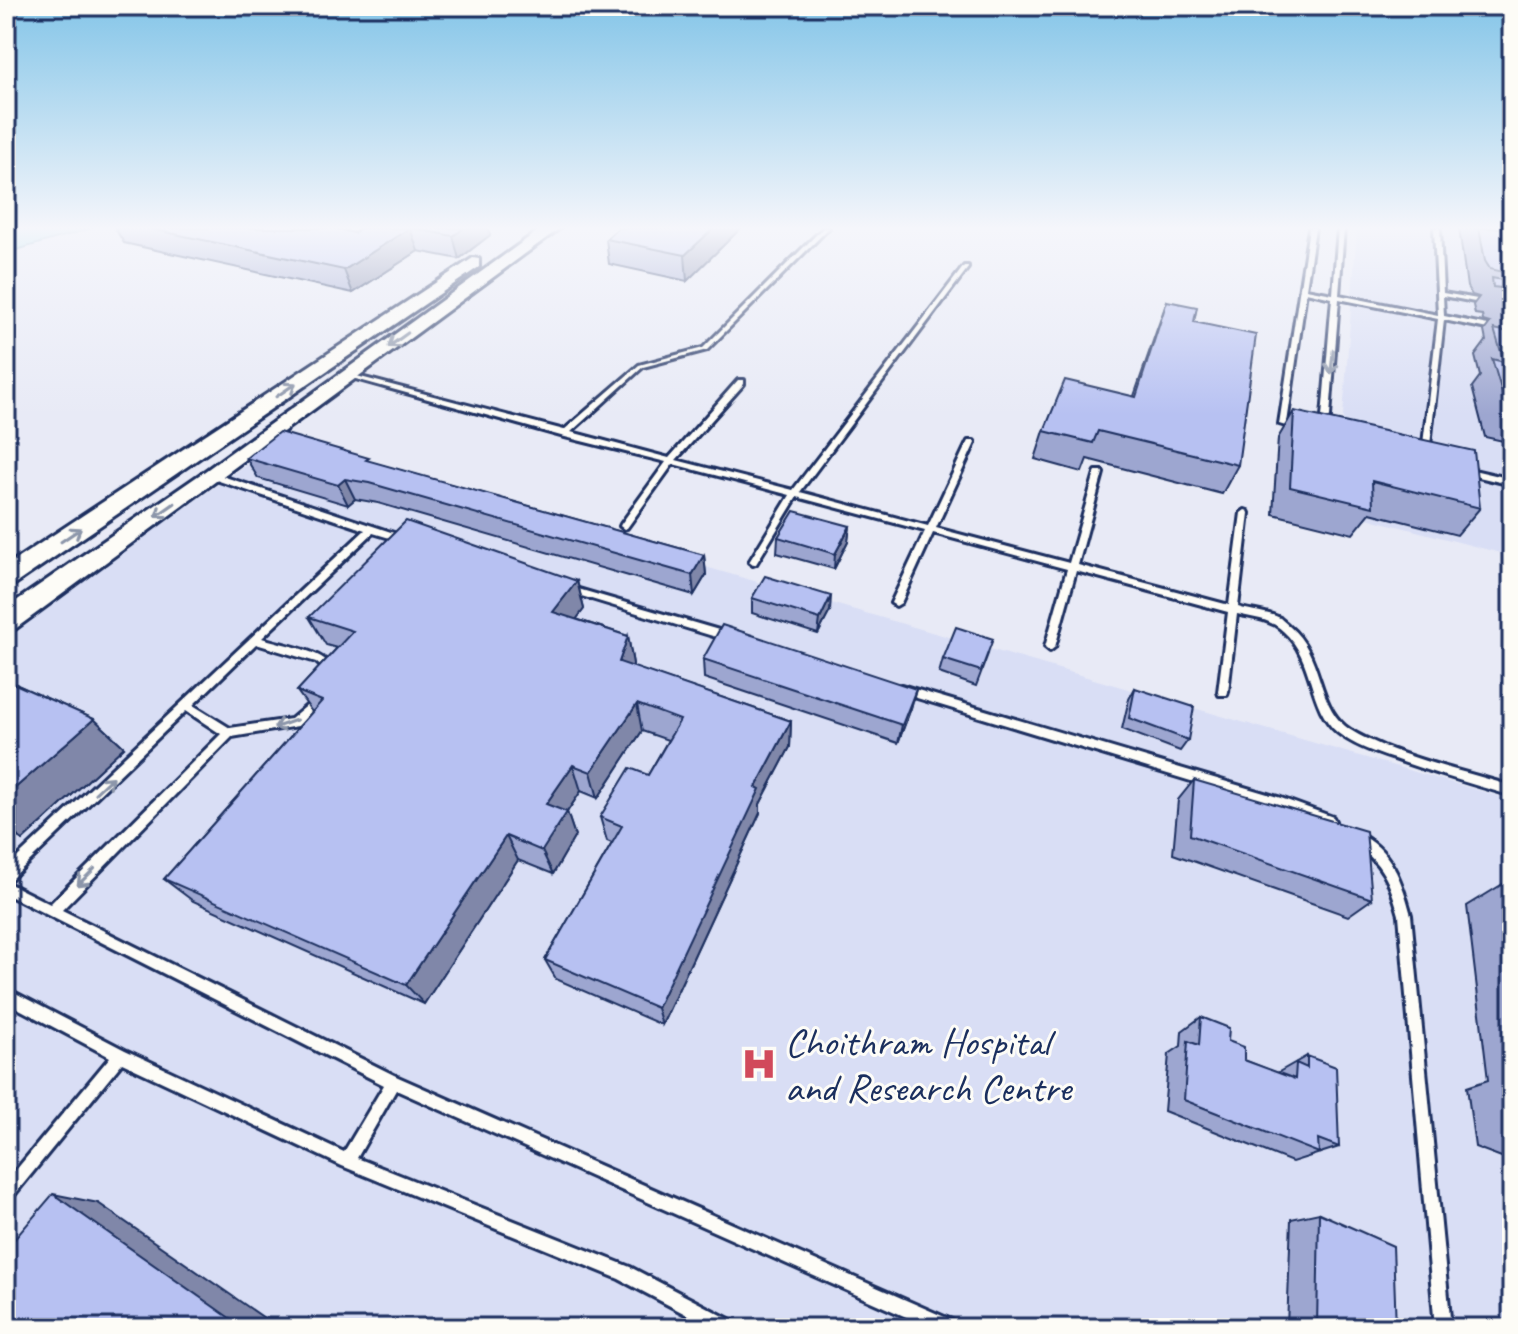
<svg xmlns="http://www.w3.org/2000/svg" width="1518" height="1334" viewBox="0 0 1518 1334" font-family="Caveat,sans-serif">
<rect width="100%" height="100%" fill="#e8eaf6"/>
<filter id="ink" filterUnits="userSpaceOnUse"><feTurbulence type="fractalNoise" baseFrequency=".0125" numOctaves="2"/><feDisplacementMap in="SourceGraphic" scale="16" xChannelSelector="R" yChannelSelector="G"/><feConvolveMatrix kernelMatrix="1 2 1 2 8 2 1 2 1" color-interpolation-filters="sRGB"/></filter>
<g filter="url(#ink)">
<!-- built -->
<g fill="#d9def5">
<polygon points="1357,228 1512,228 1512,556 1336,510"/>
<polygon points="277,443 1512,800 1512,1328 6,1328 6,634"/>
</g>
<!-- water -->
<polygon fill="#8edee8" stroke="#6098b1" stroke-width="2" points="6,228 92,228 6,253"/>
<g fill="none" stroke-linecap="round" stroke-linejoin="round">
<!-- lane casing -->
<g stroke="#1b2f5e" stroke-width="6">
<g id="lane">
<path d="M 823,228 L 829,228 L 707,350 L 643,367 L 571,432 L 669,458 L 738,380 L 744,380 L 744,384 L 676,460 L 793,490 L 964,266 L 968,266 L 968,268 L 800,492 L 928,526 L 967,443 L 968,441 L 974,441 L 975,443 L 936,528 L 1069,563 L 1095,473 L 1096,471 L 1102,471 L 1103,473 L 1078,565 L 1229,605 L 1241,513 L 1245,510 L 1248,511 L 1249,513 L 1238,607 C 1251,611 1268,612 1280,618 C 1281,619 1288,625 1289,626 C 1323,654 1316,702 1345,726 C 1356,735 1370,740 1383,746 C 1425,763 1469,773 1512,786 L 1512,796 C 1472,784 1433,773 1394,759 C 1375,753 1353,745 1338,733 C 1307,707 1315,659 1283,631 C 1282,630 1275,624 1273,624 C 1263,618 1249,617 1237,614 L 1228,692 L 1227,695 L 1219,695 L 1218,692 L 1228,612 L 1076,571 L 1055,647 L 1050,651 L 1045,647 L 1067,569 L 933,533 L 901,603 L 896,606 L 891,603 L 925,531 L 797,497 L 756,564 L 753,565 L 749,562 L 790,495 L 673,464 L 627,528 L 624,529 L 620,526 L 621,524 L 666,462 L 561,436 L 345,376 L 349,374 L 564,430 L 639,365 L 703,348 Z"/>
<polygon points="1309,228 1315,228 1306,289 1333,294 1338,228 1344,228 1339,295 1438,315 1434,228 1440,228 1443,293 1512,305 1512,309 1443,296 1444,316 1512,330 1512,334 1444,320 1429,454 1423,454 1422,452 1438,319 1339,299 1329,429 1325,431 1321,429 1332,298 1306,292 1287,423 1303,428 1299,430 1279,424"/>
<polygon points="1465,468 1512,479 1512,485 1462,473 1461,471"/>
<path d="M 213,473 L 406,537 L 407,539 L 403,542 L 373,533 L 262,638 C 287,646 319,649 336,669 L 335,672 L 327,672 L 316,662 L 256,644 L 193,705 L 230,728 L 291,719 L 317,697 L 325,697 L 326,700 L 325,703 L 298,726 L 232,737 L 62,910 L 398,1077 L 956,1322 L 958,1328 L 931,1328 L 396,1090 L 357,1158 L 630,1267 L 735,1322 L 737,1328 L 712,1328 L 619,1279 L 342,1166 L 122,1063 L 11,1199 L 6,1202 L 6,1182 L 110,1057 L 6,1002 L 6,988 L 125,1050 L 344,1152 L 384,1085 L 6,894 L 6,882 L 50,904 L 221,734 L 186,711 L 10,880 L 6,882 L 6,868 L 365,530 L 210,478 L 209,476 Z"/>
<polygon points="568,586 729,633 734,637 729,641 565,591 563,589 565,587"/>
<polygon points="901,685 1281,798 1333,817 1335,821 1333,825 1329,826 1280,808 897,692 896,689 897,686"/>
<path d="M 1357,833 C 1391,848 1402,881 1411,915 L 1451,1328 L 1435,1328 L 1399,915 C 1390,881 1382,863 1353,842 L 1351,838 L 1353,834 Z"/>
</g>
</g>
<!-- secondary casing -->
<g stroke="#1b2f5e" stroke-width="6">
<g id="secondary">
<polygon points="542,228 560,228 15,629 6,632 6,608 205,471"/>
<polygon points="473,258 479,259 479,267 15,584 6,587 6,566"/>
</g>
</g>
<!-- lane -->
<use href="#lane" fill="#fdfcf7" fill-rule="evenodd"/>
<!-- secondary -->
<use href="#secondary" fill="#fdfcf7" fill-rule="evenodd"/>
</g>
<!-- wall -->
<g fill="#9da6d0" stroke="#1b2f5e" stroke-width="2">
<polygon points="115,228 333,228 354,233 361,228 488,228 490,235 459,259 418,251 353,293 124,243"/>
<polygon points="741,228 687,281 609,264 606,239"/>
<polygon points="1459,228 1512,228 1512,443 1485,437 1472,387 1480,376 1475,356 1486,341 1484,331 1490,323 1483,321 1482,315 1475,314 1473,305 1479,297 1472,295 1467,287"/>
<polygon points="1167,301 1194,322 1238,465 1222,494 1087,459 1082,472 1035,459 1044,431 1134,396 1157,329"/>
<polygon points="1294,411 1480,508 1457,535 1370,513 1353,534 1273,514 1278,438"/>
<polygon points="246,458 371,462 704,555 706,575 694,595 378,503 355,499 348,505 258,478"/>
<polygon points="1512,494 1512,537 1510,537 1504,503"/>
<polygon points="850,526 848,541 834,569 777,553 778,537"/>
<polygon points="577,581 584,609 576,619 628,636 633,664 632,667 791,721 790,747 760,804 760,813 662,1025 556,979 545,960 612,843 607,841 600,817 648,775 668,740 642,731 598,798 581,791 567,812 575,836 553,874 518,860 424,1004 193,901 164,879 312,712 297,691 337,648 326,645 309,617"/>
<polygon points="752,598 830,611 818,634 752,613"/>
<polygon points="988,654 976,686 939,673 943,659"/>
<polygon points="703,659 916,689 911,708 898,743 704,678"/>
<polygon points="6,680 94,719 124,747 23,840 6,831"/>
<polygon points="1135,688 1188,740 1180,751 1122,729 1129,699"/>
<polygon points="1194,780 1372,899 1348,916 1173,854 1178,800"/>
<polygon points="1506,882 1512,884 1512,1161 1475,1147 1467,1087 1488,1080 1467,906"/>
<polygon points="1201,1017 1228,1041 1244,1060 1277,1073 1307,1056 1339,1147 1292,1162 1164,1111 1169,1054 1181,1046 1182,1031"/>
<polygon points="1319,1213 1396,1328 1287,1328 1291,1219"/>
</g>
<!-- shaded-wall -->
<g fill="#8087a9" stroke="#1b2f5e" stroke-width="2">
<polygon points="410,228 418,251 353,293 344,270"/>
<polygon points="464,228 488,228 490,235 459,259 453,236"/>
<polygon points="714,228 741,228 687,281 685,255"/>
<polygon points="345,479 355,499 348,505 338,485"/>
<polygon points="850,526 848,541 834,569 835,554"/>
<polygon points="704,555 706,575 694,595 692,575"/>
<polygon points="577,581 584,609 561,640 553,612"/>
<polygon points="831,596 830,611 818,634 820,619"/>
<polygon points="628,636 633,664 625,690 619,662"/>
<polygon points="916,689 911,708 898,743 902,725"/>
<polygon points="637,704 642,731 598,798 591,772"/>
<polygon points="94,719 124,747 23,840 6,828 6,796"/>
<polygon points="791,721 790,747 760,804 760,813 662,1025 657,1008 756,787"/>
<polygon points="573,765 581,791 567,812 575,836 553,874 542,851 546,804"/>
<polygon points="506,836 518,860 424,1004 406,985"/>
<polygon points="53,1194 98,1203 267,1320 262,1328 225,1328"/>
</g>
<!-- building -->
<g fill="#b7c1f2" stroke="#1b2f5e" stroke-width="2">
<polygon points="147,228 333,228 354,233 361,228 464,228 453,236 410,228 344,270"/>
<polygon points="618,228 714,228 685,255 606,239"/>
<polygon points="1479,228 1512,228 1512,274 1490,269 1485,261"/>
<polygon points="1492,278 1512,282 1512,297 1502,294 1501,288 1493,287"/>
<polygon points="1167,301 1197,307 1194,322 1256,335 1238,465 1098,431 1093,443 1044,431 1065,380 1136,397"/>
<polygon points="1504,304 1512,306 1512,410 1507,409 1492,359 1504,362 1494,329 1509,332"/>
<polygon points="1294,411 1474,451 1480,508 1372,481 1373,507 1290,487"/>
<polygon points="279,432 369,458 366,460 704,555 692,575 369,483 345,479 338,485 246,458"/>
<polygon points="794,511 850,526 835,554 778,537"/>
<polygon points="406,521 577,581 553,612 628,636 619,662 791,721 756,787 760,789 657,1008 545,960 622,826 600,817 630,768 648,775 680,720 637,704 591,772 573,765 546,804 567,812 542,851 506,836 406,985 164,879 322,701 297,691 353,631 309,617"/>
<polygon points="765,576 831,596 820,619 752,598"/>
<polygon points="722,625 916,689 902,725 703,659"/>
<polygon points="956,627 993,639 981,671 943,659"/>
<polygon points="6,680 94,719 6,796"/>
<polygon points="1135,688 1194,707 1188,740 1129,718"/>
<polygon points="1194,780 1366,831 1372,899 1190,835"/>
<polygon points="1506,882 1512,884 1512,925"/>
<polygon points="1201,1017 1229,1028 1228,1041 1244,1047 1244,1060 1295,1079 1296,1063 1307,1068 1307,1056 1336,1067 1339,1147 1318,1139 1319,1153 1184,1100 1188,1041 1199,1045"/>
<polygon points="53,1194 231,1319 225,1328 6,1328 6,1249"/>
<polygon points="1319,1213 1393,1246 1396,1328 1317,1328"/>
</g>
<!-- one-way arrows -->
<defs><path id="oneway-shaft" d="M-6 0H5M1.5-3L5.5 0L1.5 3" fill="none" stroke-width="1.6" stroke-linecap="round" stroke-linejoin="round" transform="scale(2)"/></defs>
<g stroke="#8c96aa">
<use href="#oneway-shaft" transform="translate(398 340) rotate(144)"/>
<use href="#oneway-shaft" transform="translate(1332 362) rotate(96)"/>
<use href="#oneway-shaft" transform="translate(286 390) rotate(-34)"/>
<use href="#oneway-shaft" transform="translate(165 510) rotate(145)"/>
<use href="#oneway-shaft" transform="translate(71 535) rotate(-34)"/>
<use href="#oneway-shaft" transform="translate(285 724) rotate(161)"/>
<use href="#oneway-shaft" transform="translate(104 785) rotate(-43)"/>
<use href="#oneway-shaft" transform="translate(86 877) rotate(135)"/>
</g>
</g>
<!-- sky -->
<linearGradient id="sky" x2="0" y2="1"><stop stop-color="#84c5e8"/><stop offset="0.55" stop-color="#f5f6fb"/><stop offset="1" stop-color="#f5f6fb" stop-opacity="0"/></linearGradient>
<rect width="1518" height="415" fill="url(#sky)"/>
<!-- icons -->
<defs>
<g id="hospital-bare" transform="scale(2.76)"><path d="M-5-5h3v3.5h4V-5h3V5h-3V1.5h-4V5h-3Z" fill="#d1495b" stroke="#fdfcf7" stroke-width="2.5" paint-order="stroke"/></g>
</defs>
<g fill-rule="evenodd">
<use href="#hospital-bare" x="759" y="1064"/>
</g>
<g text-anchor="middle" stroke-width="6" stroke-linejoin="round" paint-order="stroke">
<!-- near-poi labels -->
<g font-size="40" fill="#1b2f5e" stroke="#fdfcf7" text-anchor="start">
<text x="785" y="1055">Choithram Hospital<tspan x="785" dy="46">and Research Centre</tspan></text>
</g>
</g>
<!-- margin -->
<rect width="1518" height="1334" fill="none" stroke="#fdfcf7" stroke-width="32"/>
<rect x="16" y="16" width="1486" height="1302" fill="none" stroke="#1b2f5e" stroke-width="3" filter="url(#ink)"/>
</svg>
